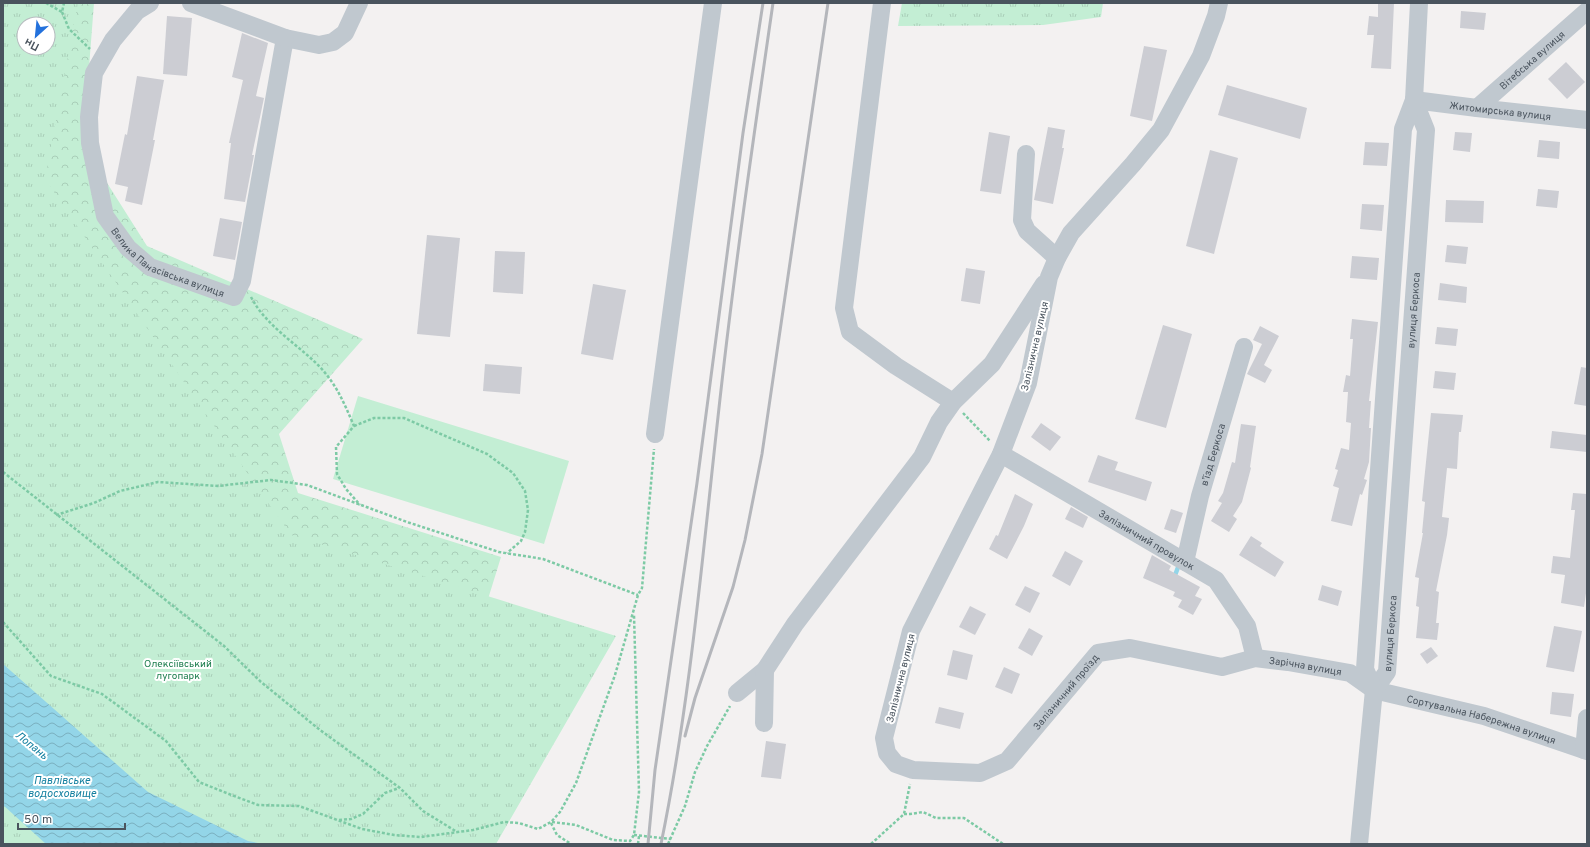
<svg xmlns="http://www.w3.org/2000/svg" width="1590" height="847" viewBox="0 0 1590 847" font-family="Overpass,sans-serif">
<defs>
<pattern id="forest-crowns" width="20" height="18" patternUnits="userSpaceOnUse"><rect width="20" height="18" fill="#c3eed4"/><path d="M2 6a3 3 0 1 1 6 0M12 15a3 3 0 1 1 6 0" fill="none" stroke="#a9ceb8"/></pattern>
<pattern id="park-tufts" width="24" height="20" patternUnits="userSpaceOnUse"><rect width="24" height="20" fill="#c3eed4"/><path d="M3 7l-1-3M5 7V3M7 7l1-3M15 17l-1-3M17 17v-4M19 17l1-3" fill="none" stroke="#a9ceb8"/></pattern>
<pattern id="water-waves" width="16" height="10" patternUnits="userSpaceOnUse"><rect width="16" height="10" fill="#93d5e8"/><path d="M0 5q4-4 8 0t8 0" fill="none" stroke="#7aafbf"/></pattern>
</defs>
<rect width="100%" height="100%" fill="#f3f1f1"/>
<!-- forest -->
<path fill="url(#forest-crowns)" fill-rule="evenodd" d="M 3,3 L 94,3 L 83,145 L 147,246 L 363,339 L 279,434 L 298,493 L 501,557 L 463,680 L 71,517 ZM 24,24 L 48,24 L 48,48 L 24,48 Z"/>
<!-- park -->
<g fill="url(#park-tufts)" fill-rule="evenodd">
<path d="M 3,3 L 78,3 L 45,179 L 210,420 L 291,535 L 616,636 L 496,844 L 3,844 ZM 24,24 L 48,24 L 48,48 L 24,48 Z"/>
<polygon points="902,3 1103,3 1101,17 1043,25 898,26"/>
</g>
<!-- pitch -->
<polygon fill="#c3eed4" points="358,396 569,461 544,544 333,479"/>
<!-- water -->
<polygon fill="url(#water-waves)" points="3,664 148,792 248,841 263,844 46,844 3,805"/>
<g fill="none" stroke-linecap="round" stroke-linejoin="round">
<!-- stream -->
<polyline stroke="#93d5e8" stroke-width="4.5" points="1174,578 1180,562"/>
</g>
<!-- building -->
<g fill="#cccdd3">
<polygon points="1378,3 1394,3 1391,69 1371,68 1374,35 1367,35 1369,16 1378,17"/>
<polygon points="1461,11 1486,13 1484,30 1460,28"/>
<polygon points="167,16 192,18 187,76 163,74"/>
<polygon points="242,33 268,43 256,96 264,98 252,155 254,155 245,202 224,199 231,143 229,143 243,80 232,77"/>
<polygon points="1144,46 1167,50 1152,121 1130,116"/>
<polygon points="1566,62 1585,82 1567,99 1548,79"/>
<polygon points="137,76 164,80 153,140 155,140 142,205 125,201 128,187 115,184 125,134 127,135"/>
<polygon points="1227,85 1307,108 1300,139 1218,115"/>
<polygon points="1048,127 1065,130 1062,148 1064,148 1053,204 1034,200"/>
<polygon points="989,132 1010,136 1001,194 980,191"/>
<polygon points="1455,132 1472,133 1470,152 1453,150"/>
<polygon points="1539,140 1560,142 1559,159 1537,157"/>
<polygon points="1365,142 1389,143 1387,166 1363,165"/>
<polygon points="1210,150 1238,158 1214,254 1186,246"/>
<polygon points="1538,189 1559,191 1557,208 1536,206"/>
<polygon points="1446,200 1484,201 1483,223 1445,222"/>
<polygon points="1362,204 1384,205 1382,231 1360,229"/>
<polygon points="220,218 242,222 235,260 213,256"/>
<polygon points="427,235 460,238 450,337 417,334"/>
<polygon points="1447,245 1468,247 1466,264 1445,262"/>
<polygon points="495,251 525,252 523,294 493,292"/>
<polygon points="1352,256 1379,258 1377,280 1350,278"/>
<polygon points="966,268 985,271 980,304 961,301"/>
<polygon points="1440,283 1467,287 1466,303 1438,300"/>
<polygon points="593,284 626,290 613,360 581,354"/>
<polygon points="1352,319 1378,322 1369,401 1371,401 1369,428 1371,428 1369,462 1364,479 1367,480 1362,495 1360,494 1352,526 1331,521 1339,488 1333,486 1338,470 1335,469 1341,448 1349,450 1351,423 1346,422 1348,392 1343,392 1346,375 1350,376 1353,339 1350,339"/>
<polygon points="1163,325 1192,334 1166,428 1135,419"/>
<polygon points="1260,326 1279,336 1264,365 1272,370 1265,383 1247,374 1262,344 1253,340"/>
<polygon points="1437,327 1458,329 1456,346 1435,344"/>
<polygon points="485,364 522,367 520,394 483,391"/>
<polygon points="1581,367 1587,368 1587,406 1574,404"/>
<polygon points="1435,371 1456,373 1454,390 1433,388"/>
<polygon points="1431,413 1463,415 1461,432 1459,432 1457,469 1447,468 1442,517 1449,518 1447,535 1436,591 1439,592 1436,623 1439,623 1437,640 1416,638 1419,607 1416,606 1419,578 1415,577 1423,533 1422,533 1425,502 1422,501"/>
<polygon points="1041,423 1061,437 1050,451 1031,437"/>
<polygon points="1241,424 1256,426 1250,467 1251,468 1242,502 1233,516 1237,519 1229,532 1211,521 1222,503 1218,501 1223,493 1232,462 1235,463"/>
<polygon points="1552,431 1587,435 1587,452 1550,448"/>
<polygon points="1098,455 1118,462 1115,470 1152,482 1146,501 1088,482"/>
<polygon points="1573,493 1587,494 1587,586 1584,607 1561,603 1565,575 1551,573 1553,556 1570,558 1575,510 1571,510"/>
<polygon points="1015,494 1033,504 1024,526 1007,559 989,549 996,535 998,536"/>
<polygon points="1071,507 1088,517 1083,528 1065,519"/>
<polygon points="1171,509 1183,513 1176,533 1164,529"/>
<polygon points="1251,536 1262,543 1260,546 1284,562 1275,577 1239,555"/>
<polygon points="1065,551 1083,561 1070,586 1052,576"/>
<polygon points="1152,555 1171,566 1169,570 1200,587 1195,596 1202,599 1193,615 1178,607 1182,600 1173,596 1175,592 1143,578"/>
<polygon points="1322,585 1342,591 1338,606 1318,600"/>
<polygon points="1025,586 1040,593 1030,613 1015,605"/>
<polygon points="970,606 986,614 975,635 959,627"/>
<polygon points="1554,626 1582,631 1574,672 1546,667"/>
<polygon points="1029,628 1043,636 1032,656 1018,648"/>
<polygon points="1431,647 1438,656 1427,664 1420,654"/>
<polygon points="953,650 973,655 967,680 947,675"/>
<polygon points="1004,667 1020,674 1012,694 995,687"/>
<polygon points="1552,692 1574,694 1571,717 1550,714"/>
<polygon points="939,707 964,713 960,729 935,723"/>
<polygon points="766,741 786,744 781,779 761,777"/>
</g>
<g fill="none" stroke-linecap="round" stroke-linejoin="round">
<!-- path -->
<g stroke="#7dcaa5" stroke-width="2.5" stroke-dasharray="3 2" stroke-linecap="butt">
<polyline points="46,3 62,12 64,3"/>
<polyline points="62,12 69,29 90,49"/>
<path d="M 251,297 C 266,326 296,343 319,366 C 337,385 344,403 354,426 L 336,447 L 337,474 L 346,489 L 360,505"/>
<polyline points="963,413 990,441"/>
<polyline points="354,426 374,418 404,418 487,454 513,473 525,491 528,510 525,532 521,541 507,553"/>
<polyline points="3,472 224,646 261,682 320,730 400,788 423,811 457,832"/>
<polyline points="56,515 94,503 120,491 158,482 218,486 271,480 307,485 407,522 499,552 543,559 638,595"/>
<polyline points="3,622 51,676 102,694 166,741 199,782 229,794 258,805 299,806 362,829 394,835 421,837 473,830 504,822 519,823 538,829 551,822 560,812 576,783 615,675 638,595 642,588 654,449"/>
<polyline points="904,814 910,814 923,812 936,818 964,818 1003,844"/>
<polyline points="339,820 351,819 363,814 385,793 399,788"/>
<polyline points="552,822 576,825 613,840 630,841 634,835 639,792 634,615"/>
<polyline points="551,823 557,835 571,844"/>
<polyline points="634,835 671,839"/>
<polyline points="638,844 639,836"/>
<polyline points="668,844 685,806 695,772 707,746 730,706"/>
<polyline points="871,844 904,814 910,784"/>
</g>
<!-- minor -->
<g stroke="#c0c8cf" stroke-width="18">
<path id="s1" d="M 150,3 L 137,11 L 113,40 L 94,73 L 89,117 L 90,143 L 105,216 L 128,248 L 150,267 L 234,297 L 242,281 L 285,38 L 319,45 L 333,42 L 345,33 L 359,3"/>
<polyline points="191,3 285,38"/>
<polyline points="882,3 844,308 850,332 896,366 953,402"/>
<path id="s2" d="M 1219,3 L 1216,16 L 1201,56 L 1161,130 L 1133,164 L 1071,233 L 1057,258 L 1049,277 L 1028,383 L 1001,454 L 911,631 L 884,738 L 887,753 L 896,764 L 913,770 L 980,773 L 1007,761 L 1098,653 L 1130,648 L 1222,667 L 1255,658 L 1288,662 L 1350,673 L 1374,690 L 1484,716 L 1587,751"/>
<path id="s3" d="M 1414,100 L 1477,108 L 1587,120"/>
<path id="s4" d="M 1477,108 L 1587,11"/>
<polyline points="1026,154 1022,220 1027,231 1057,258"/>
<polyline points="655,434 713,3"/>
<path id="s5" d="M 1001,454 L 1216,580 L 1247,626 L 1255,658"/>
<path id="s6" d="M 1185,562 L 1200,496 L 1244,347"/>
<path id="s7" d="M 1374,690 L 1387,672 L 1426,130 L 1414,100"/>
<polyline points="737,693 765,670 795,624 922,457 939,422 953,402 992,364 1044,284"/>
<polyline points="764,723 765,670"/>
<polyline points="1584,750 1587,718"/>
<polyline points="1359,844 1374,690 1365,669 1403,129 1414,100 1419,3"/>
</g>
<!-- rail -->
<g stroke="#b4b6bb" stroke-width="3">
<polyline points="685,736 695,698 733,587 745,540 762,454 828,3"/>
<polyline points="648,844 655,770 697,483 743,133 763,3"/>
<path d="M 661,844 C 690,703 702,560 718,417 C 733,279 753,141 773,3"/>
</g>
</g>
<g text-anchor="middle" stroke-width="4" stroke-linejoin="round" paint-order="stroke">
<!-- street labels -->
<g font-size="10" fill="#4a545e" stroke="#fff">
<text dy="4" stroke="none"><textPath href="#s4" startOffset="73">Вітебська вулиця</textPath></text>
<text dy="4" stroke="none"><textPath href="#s3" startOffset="87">Житомирська вулиця</textPath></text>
<text dy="4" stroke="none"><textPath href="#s1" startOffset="317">Велика Панасівська вулиця</textPath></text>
<text dy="4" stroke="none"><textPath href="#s7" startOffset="385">вулиця Беркоса</textPath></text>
<text transform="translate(1034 346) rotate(-77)" y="4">Залізнична вулиця</text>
<text dy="4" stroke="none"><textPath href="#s6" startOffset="111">в’їзд Беркоса</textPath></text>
<text dy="4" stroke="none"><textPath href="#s5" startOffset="169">Залізничний провулок</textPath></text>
<text dy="4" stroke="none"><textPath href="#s7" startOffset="61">вулиця Беркоса</textPath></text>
<text dy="4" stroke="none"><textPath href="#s2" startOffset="1316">Зарічна вулиця</textPath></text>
<text transform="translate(900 678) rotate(-76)" y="4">Залізнична вулиця</text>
<text dy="4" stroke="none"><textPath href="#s2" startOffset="1054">Залізничний проїзд</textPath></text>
<text dy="4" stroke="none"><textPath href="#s2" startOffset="1502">Сортувальна Набережна вулиця</textPath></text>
</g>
<!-- park labels -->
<g font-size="10" fill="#1d7d4e" stroke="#fff">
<text x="178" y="667">Олексіївський<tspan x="178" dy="12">лугопарк</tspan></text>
</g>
<!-- water labels -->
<g font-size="11" font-style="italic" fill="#1480a0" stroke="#fff">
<text transform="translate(32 745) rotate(39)" y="4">Лопань</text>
<text x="62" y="784">Павлівське<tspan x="62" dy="13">водосховище</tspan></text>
</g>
</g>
<!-- border -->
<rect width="1590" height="847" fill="none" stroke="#4a545e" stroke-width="8"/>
<!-- north arrow -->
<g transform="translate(36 36) rotate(207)"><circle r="19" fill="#ffffff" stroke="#b7bbbf"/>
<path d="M0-3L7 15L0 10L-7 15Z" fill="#2371dc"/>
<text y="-6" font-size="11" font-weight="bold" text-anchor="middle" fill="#4a545e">Пн</text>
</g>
<!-- scale -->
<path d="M18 823v6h107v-6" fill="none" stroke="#4a545e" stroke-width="2"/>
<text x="24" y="823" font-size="12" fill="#4a545e" stroke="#ffffff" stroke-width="3" paint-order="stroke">50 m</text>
</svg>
